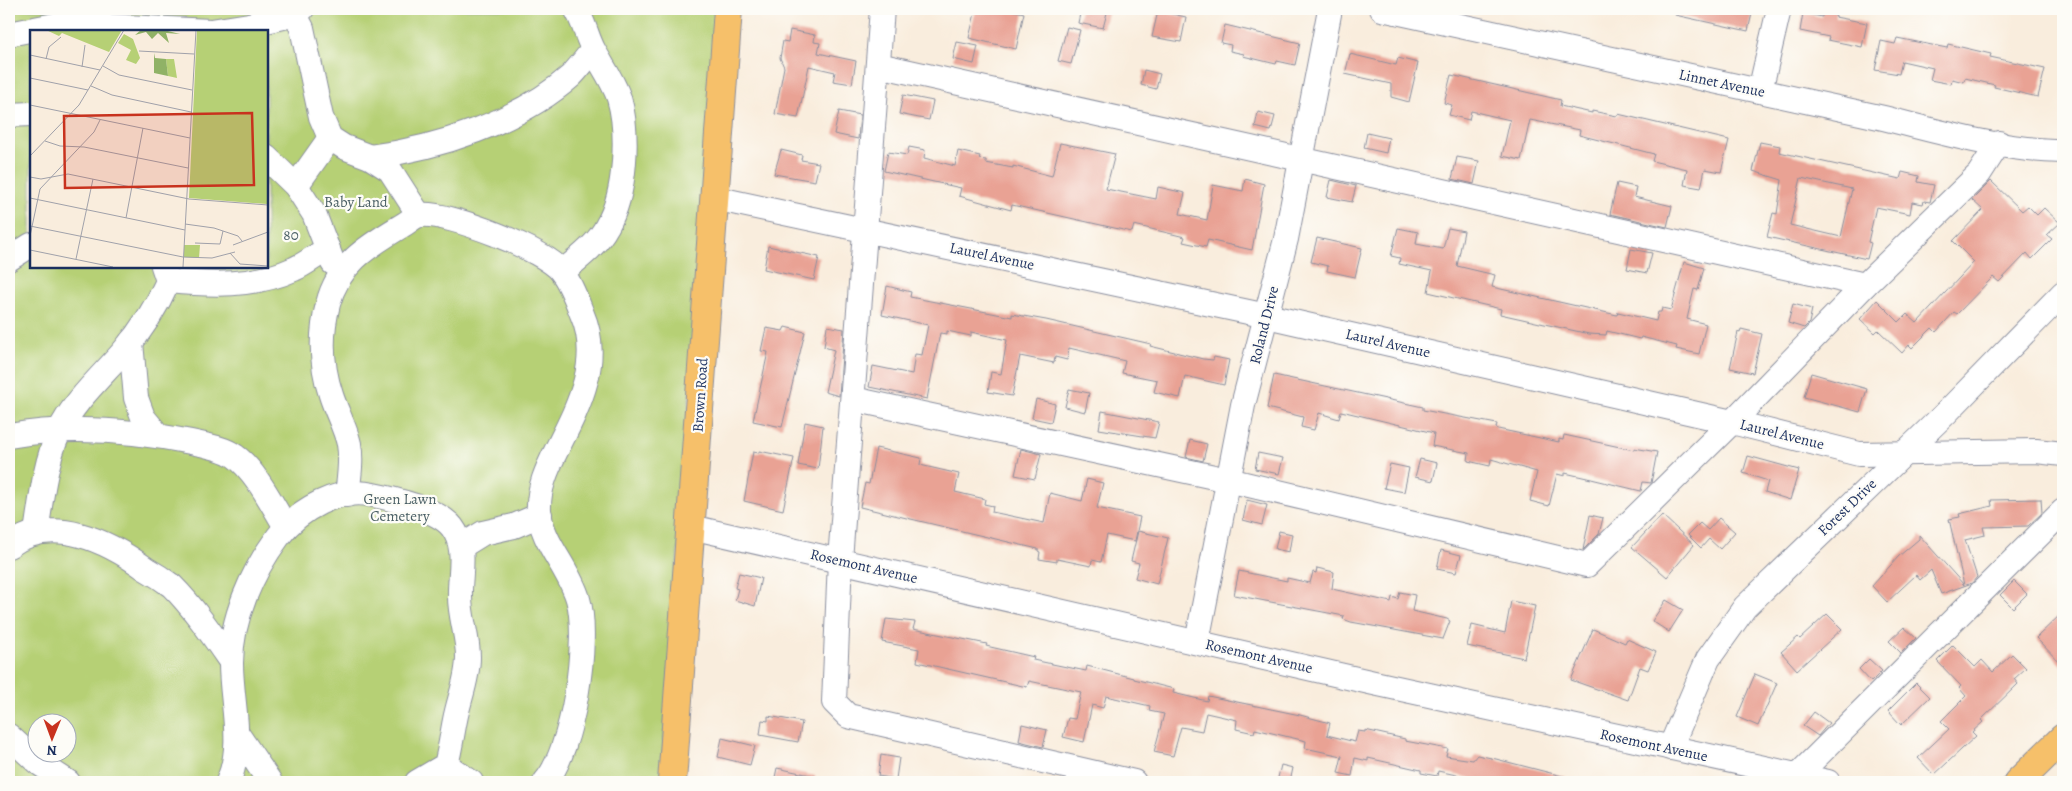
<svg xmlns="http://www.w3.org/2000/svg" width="2072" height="791" viewBox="0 0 2072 791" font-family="Alegreya,serif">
<rect width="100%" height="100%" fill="#fdfcf7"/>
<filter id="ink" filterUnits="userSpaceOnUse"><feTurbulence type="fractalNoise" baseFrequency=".02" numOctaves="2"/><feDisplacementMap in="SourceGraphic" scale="10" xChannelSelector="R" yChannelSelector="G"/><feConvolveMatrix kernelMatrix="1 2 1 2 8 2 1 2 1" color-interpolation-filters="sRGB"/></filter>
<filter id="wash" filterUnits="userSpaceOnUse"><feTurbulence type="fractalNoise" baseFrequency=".0096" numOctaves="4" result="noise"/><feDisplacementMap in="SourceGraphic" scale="20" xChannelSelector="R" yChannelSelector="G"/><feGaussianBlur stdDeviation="1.12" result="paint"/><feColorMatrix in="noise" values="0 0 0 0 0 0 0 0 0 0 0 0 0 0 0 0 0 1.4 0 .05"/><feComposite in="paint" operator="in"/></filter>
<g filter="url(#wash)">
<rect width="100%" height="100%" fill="#f9eddd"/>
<!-- green -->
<path fill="#b6d075" stroke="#68806a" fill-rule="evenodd" d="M 9,9 L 718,9 L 661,782 L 9,782 ZM 31,31 L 266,31 L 266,266 L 31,266 ZM 38,724 L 68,724 L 68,754 L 38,754 Z"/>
<g id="blocks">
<!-- building -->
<g fill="#e9a294" fill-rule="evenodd">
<polygon points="976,9 1006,9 1024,13 1016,49 969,38"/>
<polygon points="1081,9 1108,9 1103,28 1078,23"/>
<polygon points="1676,9 1753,9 1748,31 1675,15"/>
<polygon points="1823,9 1837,9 1835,17 1867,23 1862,47 1828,40 1829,37 1800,31 1803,13 1822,17"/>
<polygon points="1158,11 1186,17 1181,42 1152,37"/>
<polygon points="1225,25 1300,43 1295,65 1277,61 1276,64 1243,56 1244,54 1230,51 1231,45 1221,43"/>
<polygon points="1067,27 1080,30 1071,64 1058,61"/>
<polygon points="790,30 815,35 814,42 820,43 818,53 856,61 852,84 833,81 835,72 809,66 798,118 775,114 784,67 780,58 783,41 788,42"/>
<polygon points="1897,38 1947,48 1948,44 1991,54 1990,57 2045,69 2038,97 1994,87 1995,85 1965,78 1964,82 1952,79 1951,84 1930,80 1933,68 1902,61 1899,74 1875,70 1881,41 1895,44"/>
<polygon points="957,42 978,46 974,64 953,59"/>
<polygon points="1350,54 1396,65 1398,58 1418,63 1409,102 1391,97 1391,84 1345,74"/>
<polygon points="1144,70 1160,74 1156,89 1141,85"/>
<polygon points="1451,75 1561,100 1560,106 1592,113 1592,111 1617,116 1618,114 1729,140 1721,172 1705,169 1701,188 1684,185 1687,169 1652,161 1654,154 1579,135 1580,130 1530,120 1521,160 1502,156 1510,120 1471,111 1469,120 1449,115 1452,105 1444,103"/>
<polygon points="903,95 933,101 929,120 899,114"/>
<polygon points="839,111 860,115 858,139 834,134"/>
<polygon points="1258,112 1275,116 1271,131 1255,127"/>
<polygon points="1367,133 1389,138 1386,153 1364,148"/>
<path d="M 1760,142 L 1780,146 L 1779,152 L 1900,179 L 1902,172 L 1919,176 L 1918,182 L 1934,185 L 1930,202 L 1924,201 L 1923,204 L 1912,202 L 1910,214 L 1876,207 L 1868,242 L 1871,243 L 1867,259 L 1767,237 L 1773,213 L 1777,214 L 1782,180 L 1753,171 ZM 1801,178 L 1852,189 L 1841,237 L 1790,225 Z"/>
<polygon points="1060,143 1115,154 1106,189 1156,199 1158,187 1185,193 1180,214 1207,220 1213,185 1243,191 1245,179 1264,184 1252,250 1208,240 1206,247 1183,242 1185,237 1134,225 1132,232 1012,205 1011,210 959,196 961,188 884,171 888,152 907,155 909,147 925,150 924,158 955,166 958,151 980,156 979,159 986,160 986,163 1013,168 1013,166 1052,176"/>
<polygon points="781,150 802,155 801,160 819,163 815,181 774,174"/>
<polygon points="1457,157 1479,161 1474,184 1452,179"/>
<polygon points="1331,180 1356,186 1352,202 1327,197"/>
<polygon points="1991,181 2022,211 2028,206 2037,215 2044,208 2060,223 2047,235 2052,239 2032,259 2027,253 1999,282 1993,277 1957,314 1954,312 1936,332 1932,328 1912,348 1909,345 1902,353 1878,330 1875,333 1860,319 1877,300 1899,322 1907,314 1917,323 1974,262 1953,241 1983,210 1972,200"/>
<polygon points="1617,183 1636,187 1634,197 1672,206 1667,227 1610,214"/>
<polygon points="1398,228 1418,232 1416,244 1443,249 1448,228 1464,231 1457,266 1495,275 1492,287 1617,315 1618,312 1656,321 1658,312 1661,312 1662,308 1671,310 1684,262 1704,268 1698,290 1694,289 1687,319 1706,324 1699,354 1676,349 1677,346 1641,337 1640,339 1607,331 1606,335 1589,334 1500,314 1501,309 1428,292 1432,271 1399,264 1400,258 1391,256"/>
<polygon points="1317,238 1362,248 1355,277 1327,271 1328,266 1311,262"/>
<polygon points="768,246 819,257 814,280 764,269"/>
<polygon points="1631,249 1652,253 1647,273 1627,269"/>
<polygon points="887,286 911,292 910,297 1012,317 1012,314 1046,320 1151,344 1150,346 1203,359 1213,360 1214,357 1229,360 1224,385 1185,376 1180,398 1154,392 1157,380 1122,373 1125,361 1069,348 1067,360 1055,357 1054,363 1020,356 1012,396 988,392 991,372 1001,374 1007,340 971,332 971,336 947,331 947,334 940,333 927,399 869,387 873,366 912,374 915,354 922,355 928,325 882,315"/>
<polygon points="1793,304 1812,309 1809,323 1804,328 1788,323"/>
<polygon points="827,326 844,329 839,396 825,392 834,350 824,347"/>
<polygon points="785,327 805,332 782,427 753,421 768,352 761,351 766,328 783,331"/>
<polygon points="1741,329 1762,334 1753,373 1730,368 1738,332 1740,333"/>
<polygon points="1811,373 1867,389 1860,412 1804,397"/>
<polygon points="1274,375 1423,407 1423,410 1497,424 1496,428 1498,429 1559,442 1559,439 1563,440 1564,435 1634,450 1634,448 1657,452 1651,483 1643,482 1641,491 1587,478 1565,473 1565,476 1557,474 1549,506 1530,501 1537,472 1491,459 1490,466 1468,461 1469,453 1432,446 1434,433 1341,411 1339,419 1319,413 1314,430 1301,427 1303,417 1267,408"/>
<polygon points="1069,389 1089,393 1085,412 1065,407"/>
<polygon points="1036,399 1055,404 1051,422 1032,418"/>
<polygon points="1102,411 1159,422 1155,438 1099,429"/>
<polygon points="805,422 823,426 818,469 798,465"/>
<polygon points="1190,440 1207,444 1203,461 1186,457"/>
<polygon points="876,448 921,458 920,465 959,474 955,492 985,499 984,504 993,506 992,512 1044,523 1050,493 1082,501 1087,479 1103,483 1097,508 1140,517 1135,541 1107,535 1101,562 1092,560 1091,566 1057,559 1057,562 1039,559 1040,552 1038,551 1038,549 860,507 865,483 869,484"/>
<polygon points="1021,449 1041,454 1035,479 1015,475"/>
<polygon points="759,451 794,458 783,510 744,501 753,452 759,453"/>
<polygon points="1258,453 1283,458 1279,474 1255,469"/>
<polygon points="1748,456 1799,470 1790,500 1765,492 1768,481 1743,473"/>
<polygon points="1420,459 1437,463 1433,481 1415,477"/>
<polygon points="1390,464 1409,468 1404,492 1384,488"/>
<polygon points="2041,499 2042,513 2028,526 1983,527 1985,535 1965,540 1977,577 1972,583 1941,594 1931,570 1920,580 1916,575 1887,602 1872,586 1899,556 1919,539 1919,535 1964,585 1949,519 1960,517 1959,514 1992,506 1991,500"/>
<polygon points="1247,500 1267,505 1262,525 1243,520"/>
<polygon points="1590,515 1603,518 1599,534 1583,550"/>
<polygon points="1662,515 1694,545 1667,577 1632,547"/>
<polygon points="1719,518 1735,532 1720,549 1709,539 1701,548 1688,535 1700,523 1708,530"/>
<polygon points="1138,531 1168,538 1157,584 1135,578 1139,563 1131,561"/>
<polygon points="1279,531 1292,534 1289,552 1275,549"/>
<polygon points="1441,550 1461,555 1456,573 1437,569"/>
<polygon points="1317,568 1334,572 1332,589 1391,602 1392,597 1398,599 1400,592 1415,595 1412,611 1447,619 1450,621 1443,639 1351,622 1343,619 1344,616 1234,595 1239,571 1287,581 1287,578 1310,583 1313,572 1316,573"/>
<polygon points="739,573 761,578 755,606 735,600 738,589 735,588"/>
<polygon points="2014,581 2027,594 2013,608 2000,595"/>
<polygon points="1666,600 1683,610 1669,632 1652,621"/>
<polygon points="1511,601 1535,606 1524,658 1467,646 1472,625 1505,633"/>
<polygon points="2063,612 2063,666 2036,638"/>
<polygon points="1827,614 1842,629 1797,670 1781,652 1798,637 1800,639"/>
<polygon points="886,619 915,622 913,629 987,644 986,646 1034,657 1033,660 1086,671 1087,666 1134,678 1134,679 1174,689 1173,693 1207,701 1208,696 1300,715 1330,723 1327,735 1355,742 1358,731 1365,732 1365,730 1405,739 1405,741 1448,749 1446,756 1473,760 1477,755 1496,759 1566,777 1566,782 1469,782 1470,778 1438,771 1437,776 1421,773 1421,770 1368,758 1368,761 1355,758 1352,776 1338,773 1342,756 1305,748 1306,741 1255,729 1254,733 1236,729 1237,720 1206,713 1202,731 1181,727 1173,756 1154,752 1164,714 1149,711 1150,706 1106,696 1103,708 1092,705 1084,742 1063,737 1068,718 1075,719 1081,692 1029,681 1027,687 917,662 919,649 882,642"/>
<polygon points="1904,627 1916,638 1901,653 1889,641"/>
<polygon points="1593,629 1625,643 1627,639 1656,652 1648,670 1640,667 1628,700 1571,680"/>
<polygon points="1953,645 1975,667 1982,660 1993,672 2012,654 2026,668 2014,679 2018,684 1981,720 1983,722 1972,732 1976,736 1934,775 1918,758 1949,729 1941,721 1966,696 1959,688 1961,686 1937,661"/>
<polygon points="1869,659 1882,671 1871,682 1859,669"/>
<polygon points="1755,674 1777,683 1758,726 1737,717"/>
<polygon points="1916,683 1930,697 1901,725 1888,711"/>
<polygon points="1814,712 1829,723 1818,736 1803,726"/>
<polygon points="768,716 802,722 798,742 760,735 762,720 768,721"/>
<polygon points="1022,724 1047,730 1043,747 1019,741"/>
<polygon points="722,738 755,746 750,765 718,757"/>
<polygon points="881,755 899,758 896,779 878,776"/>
<polygon points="1281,765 1293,768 1290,782 1277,782"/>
<polygon points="777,768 815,776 815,782 774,782"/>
</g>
</g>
</g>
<g filter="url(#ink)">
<use href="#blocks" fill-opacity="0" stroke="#8a8e9e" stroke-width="1"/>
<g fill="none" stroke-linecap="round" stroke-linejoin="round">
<!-- minor casing -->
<g stroke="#8a8e9e" stroke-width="26">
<g id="minor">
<polyline points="292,9 302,28 321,117 330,138 344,147 370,157 390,170 419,215"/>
<polyline points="882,9 840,560 834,702 848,716 1134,782"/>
<path d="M 1382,9 L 1879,117 C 1938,131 2002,151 2063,151"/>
<polyline points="9,34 60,24 211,31 249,25 296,14 302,9"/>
<polyline points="878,65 1865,285"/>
<polyline points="1760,91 1779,9"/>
<polyline points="9,115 31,114"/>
<polyline points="266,157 296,186 314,214 333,263"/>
<path d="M 370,157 C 438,148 519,122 571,76 C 579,68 586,58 593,50"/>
<polyline points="296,186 330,138"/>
<polyline points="714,198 1267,316 1732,422 1859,454 2036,451 2063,454"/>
<polyline points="9,259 31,245"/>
<path d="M 562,272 C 578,259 597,245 607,226 C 626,194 629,133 619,98 C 613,81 603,67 594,51 C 587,38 584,22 576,9"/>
<path d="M 168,281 C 211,285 254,287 294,269 C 306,264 316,255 328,249"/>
<polyline points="131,342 136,398 143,417 158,435"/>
<polyline points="853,399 1228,480 1587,565 1732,422 1865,285 1979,174 1999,143"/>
<path d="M 9,436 C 69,425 132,430 191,442 C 205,445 224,448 235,456 C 255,470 273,506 286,527"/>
<path d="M 347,495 C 349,478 352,461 349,444 C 345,427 336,411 331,395 C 321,365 320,335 328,304 C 338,263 370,245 403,225 C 409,222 415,215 421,215 C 448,212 546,250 562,272 C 571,284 577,301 582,314 C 603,362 577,409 556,451 C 547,469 538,489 539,510 C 541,542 569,568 578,599 C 590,639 573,751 545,782"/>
<polyline points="691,527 1374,683 1828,782"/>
<path d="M 36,533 C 41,500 45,462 59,432 C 73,402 101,377 123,352 C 141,331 157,306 168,281 L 163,266"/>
<path d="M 9,546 C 52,513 109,542 146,569 C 155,574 164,580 172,586 C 194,608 213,636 231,662"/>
<polyline points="462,546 483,533 514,526 540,515"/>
<polyline points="1197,642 1243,405 1286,239 1330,9"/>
<polyline points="238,735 270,782"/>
<polyline points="9,736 37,762 68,782"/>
<polyline points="1670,748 1708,659 1745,607 1946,413 2063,293"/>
<polyline points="446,765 471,782"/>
<path d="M 228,782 C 245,743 231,704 231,663 C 231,619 252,572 278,537 C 299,509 338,487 373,495 C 394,499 439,510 452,527 C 468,548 459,574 460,597 C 460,617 468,637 468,657 C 468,679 459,699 455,720 C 452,735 450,750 446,765 L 417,782"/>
<polyline points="1795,782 1797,776 2063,511"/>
</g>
</g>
<!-- major casing -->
<g stroke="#8a8e9e" stroke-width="30">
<g id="major">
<polyline points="672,782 728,9"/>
<polyline points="2018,782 2063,738"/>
</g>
</g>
<!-- minor -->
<use href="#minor" stroke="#fff" stroke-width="24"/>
<!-- major -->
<use href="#major" stroke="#f6c06b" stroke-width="28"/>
</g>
</g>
<g text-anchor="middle" stroke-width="4.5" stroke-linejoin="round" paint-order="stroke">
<!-- street labels -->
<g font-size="15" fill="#1b2f5e" stroke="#fdfcf7">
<text transform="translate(1722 83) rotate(12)" y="5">Linnet Avenue</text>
<text transform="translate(992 256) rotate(12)" y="5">Laurel Avenue</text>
<text transform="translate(1264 325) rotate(-76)" y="5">Roland Drive</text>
<text transform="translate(1388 343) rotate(13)" y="5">Laurel Avenue</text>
<text transform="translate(700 395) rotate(-86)" y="5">Brown Road</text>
<text transform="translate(1782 434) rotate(14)" y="5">Laurel Avenue</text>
<text transform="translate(1847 507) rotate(-44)" y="5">Forest Drive</text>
<text transform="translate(864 566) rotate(13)" y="5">Rosemont Avenue</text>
<text transform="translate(1259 656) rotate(13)" y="5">Rosemont Avenue</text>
<text transform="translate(1654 745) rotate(12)" y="5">Rosemont Avenue</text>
</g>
<!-- park labels -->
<g font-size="15" fill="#4a5f65" stroke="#fdfcf7">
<text x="356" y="207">Baby Land</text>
<text x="291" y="240">80</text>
<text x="400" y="504">Green Lawn<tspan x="400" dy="17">Cemetery</tspan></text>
</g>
</g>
<!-- overview -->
<g transform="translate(30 30)">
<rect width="238" height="238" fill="#f9eddd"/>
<path d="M 16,0 L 92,0 L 79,22 L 32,3 L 29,6 ZM 167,0 L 237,0 L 237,174 L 159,168 ZM 94,4 L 103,9 L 110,28 L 106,34 L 96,30 L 101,20 L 88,13 ZM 136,29 L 144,29 L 147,48 L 138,46 ZM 154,215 L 170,215 L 169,228 L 154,227 Z" fill="#b6d075"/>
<path d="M 111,0 L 134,0 L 150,4 L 136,3 L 139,13 L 128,3 L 122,9 L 116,2 L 105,5 ZM 124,23 L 125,28 L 136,29 L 138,46 L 124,43 Z" fill="#90b266"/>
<path fill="none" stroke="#a0a1aa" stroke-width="1" d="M 109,21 L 164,24M 0,25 L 70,40M 16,29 L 19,17 L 31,7M 73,36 L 89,45 L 162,60M 52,37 L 55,15M 0,48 L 58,60M 61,56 L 82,65 L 161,82M 0,75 L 160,108M 15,111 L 30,116 L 54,117 L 158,138M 0,126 L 49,75 L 94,0M 0,147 L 11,149 L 38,144 L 159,169 L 238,175M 0,168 L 155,200M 96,188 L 113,98M 155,194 L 184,198 L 208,206 L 212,211M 0,196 L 153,227 L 182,228 L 205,222M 0,206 L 10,159 L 64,102 L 70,90M 165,213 L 190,214 L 193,201M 203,215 L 238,202M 0,220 L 83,237M 200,223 L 210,234 L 238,236M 46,229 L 63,149M 153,237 L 166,0"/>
<path fill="#c8321e" fill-opacity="0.15" stroke="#c8321e" stroke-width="2.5" d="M 222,83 L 224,155 L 35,158 L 34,86 Z"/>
<rect width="238" height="238" fill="none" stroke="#1b2f5e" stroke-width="2.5"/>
</g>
<!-- margin -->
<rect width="2072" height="791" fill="none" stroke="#fdfcf7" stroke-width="30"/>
<!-- north arrow -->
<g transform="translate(52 738) rotate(181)"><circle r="24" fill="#fdfcf7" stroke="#a3aaba"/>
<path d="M0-4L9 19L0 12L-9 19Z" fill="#c8321e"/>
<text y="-8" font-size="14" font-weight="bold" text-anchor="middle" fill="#1b2f5e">N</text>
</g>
</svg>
